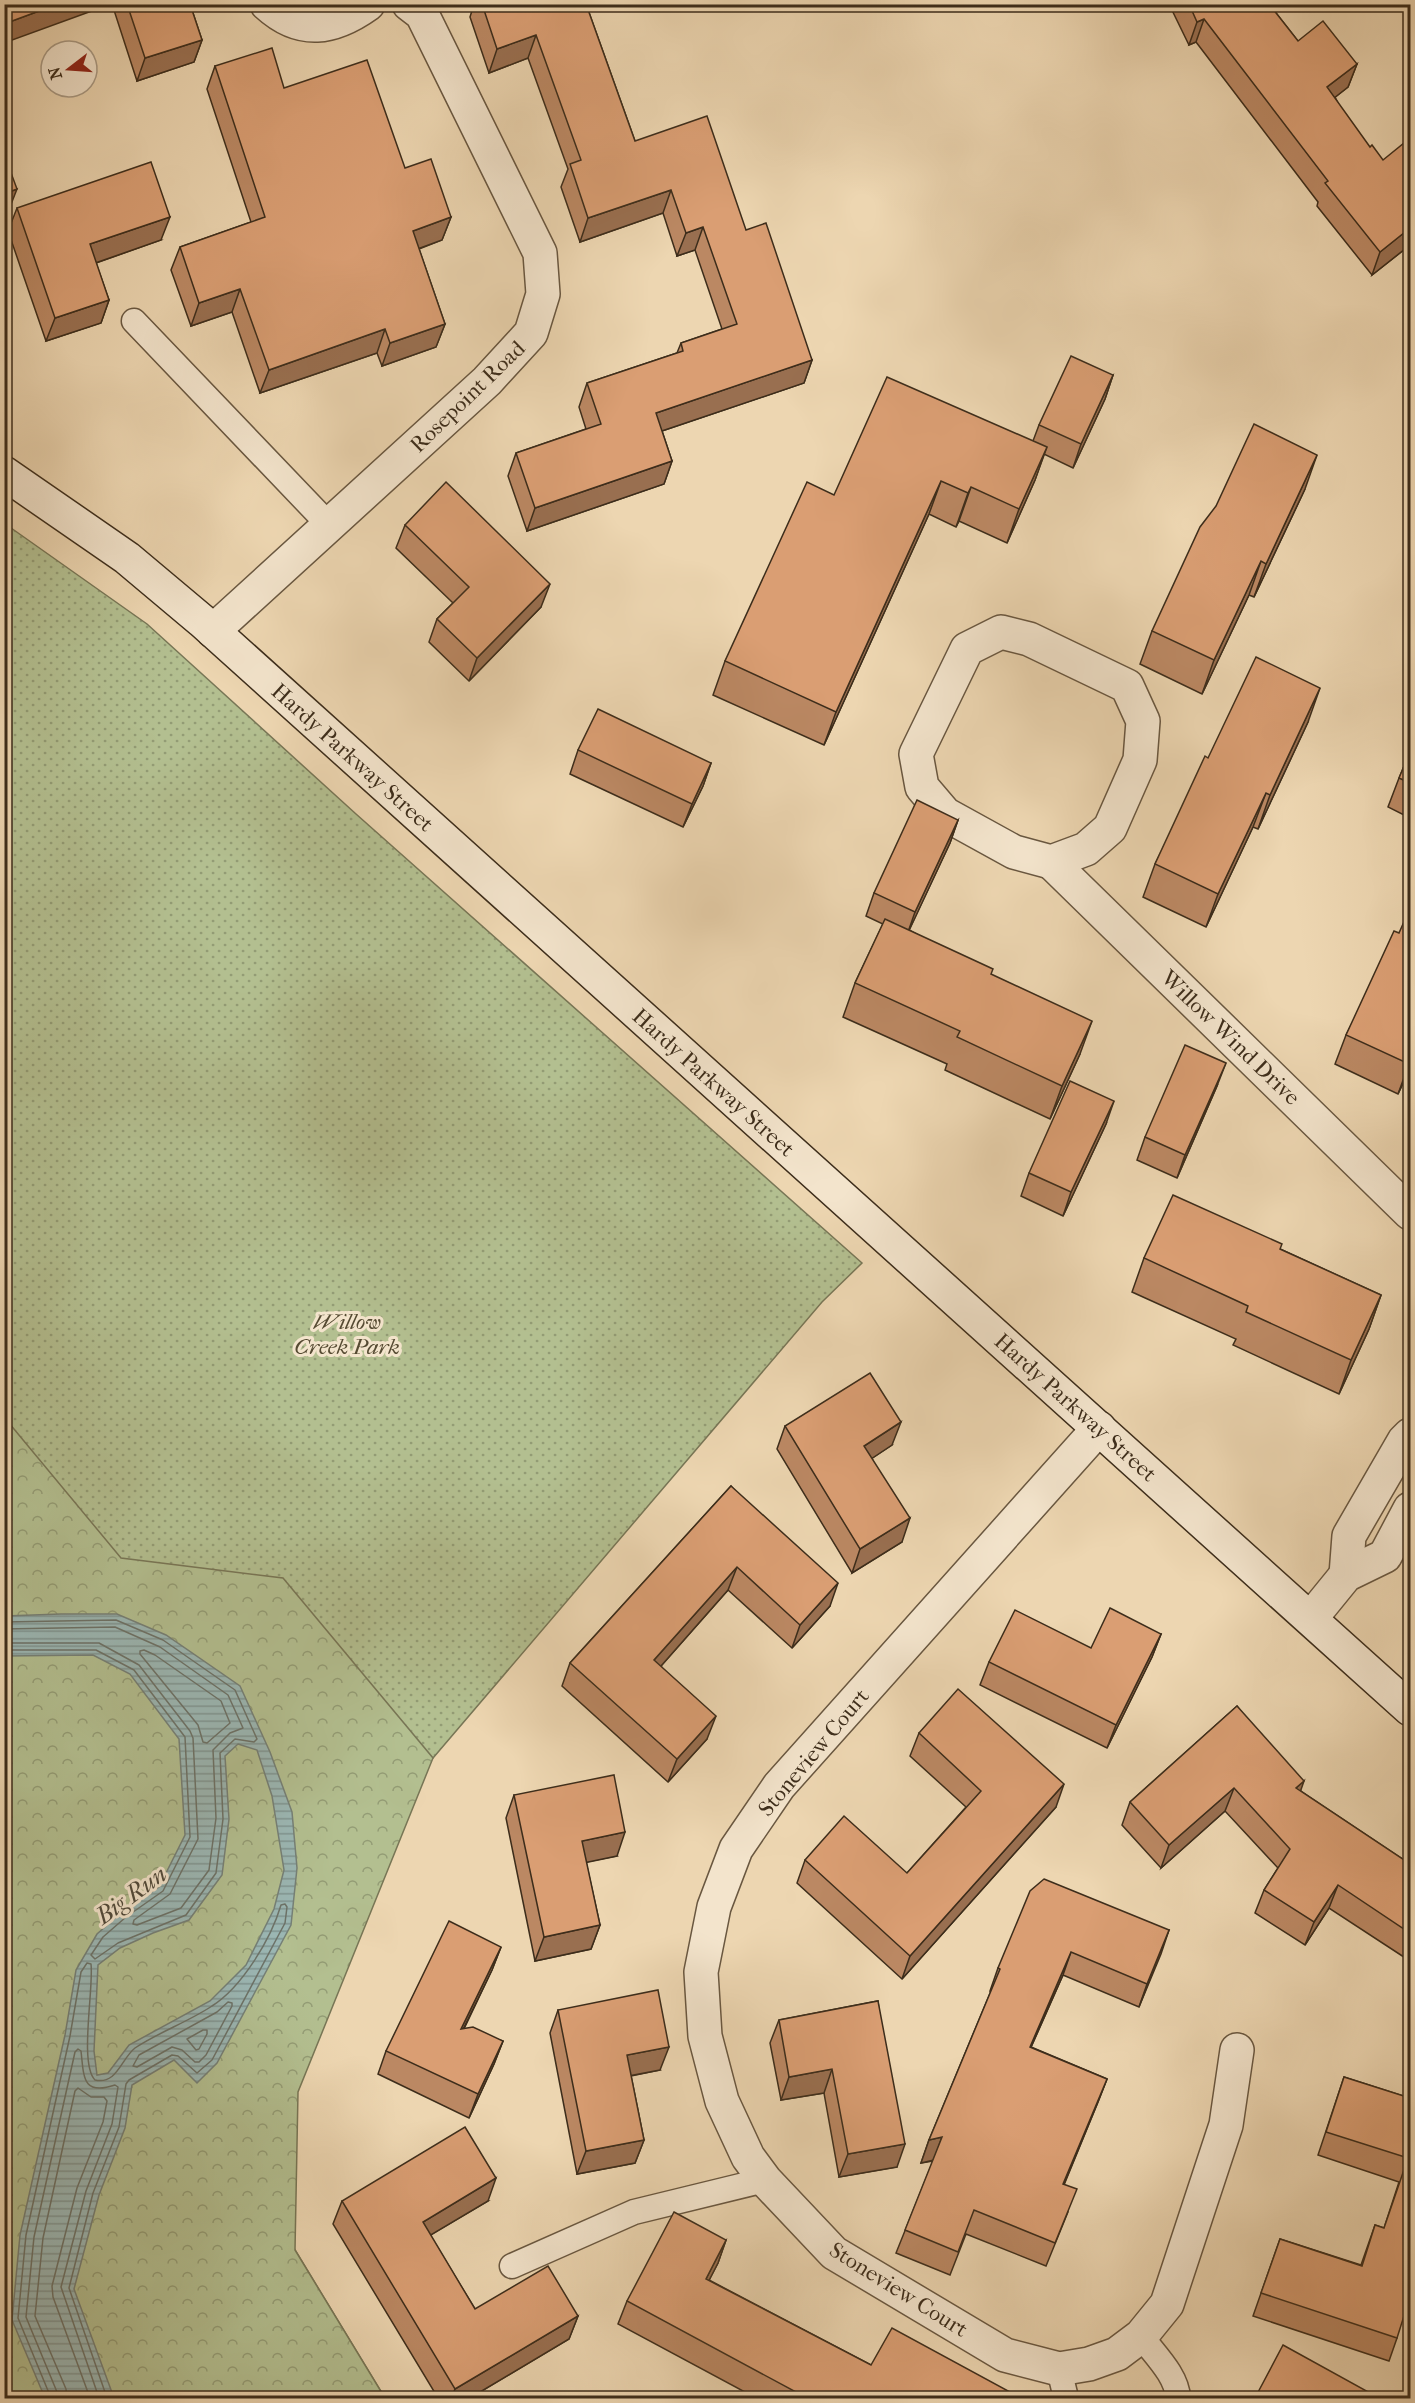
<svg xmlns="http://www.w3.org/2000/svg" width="1415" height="2403" viewBox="0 0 1415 2403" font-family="'IM FELL French Canon',serif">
<defs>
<pattern id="grass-dots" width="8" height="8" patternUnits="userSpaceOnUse" patternTransform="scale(1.5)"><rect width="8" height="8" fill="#b3bf90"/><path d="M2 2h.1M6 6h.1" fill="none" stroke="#939c75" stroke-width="1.8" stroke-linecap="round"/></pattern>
<pattern id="forest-crowns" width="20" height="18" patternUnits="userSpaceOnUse" patternTransform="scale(1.5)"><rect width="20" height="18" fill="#b3bf90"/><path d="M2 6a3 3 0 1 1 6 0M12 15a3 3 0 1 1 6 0" fill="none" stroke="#939c75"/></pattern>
<pattern id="water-rules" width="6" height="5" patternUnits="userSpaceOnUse" patternTransform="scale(1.5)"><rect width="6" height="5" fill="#9bb7b4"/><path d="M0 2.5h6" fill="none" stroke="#809592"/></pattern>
</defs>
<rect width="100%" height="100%" fill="#edd6b1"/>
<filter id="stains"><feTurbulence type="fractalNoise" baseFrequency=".00333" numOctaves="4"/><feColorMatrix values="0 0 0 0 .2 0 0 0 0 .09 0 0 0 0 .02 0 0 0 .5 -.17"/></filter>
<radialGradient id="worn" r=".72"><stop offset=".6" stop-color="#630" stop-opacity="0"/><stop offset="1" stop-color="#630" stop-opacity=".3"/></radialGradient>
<!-- grass -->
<polygon fill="url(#grass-dots)" stroke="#787656" stroke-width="1.5" points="4,523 147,624 356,814 862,1263 822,1302 178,2057 385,2398 5,2398"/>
<!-- forest -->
<polygon fill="url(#forest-crowns)" stroke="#787656" stroke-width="1.5" points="4,1417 121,1558 283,1578 433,1758 298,2092 295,2250 385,2398 5,2398"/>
<!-- water -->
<path fill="url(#water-rules)" stroke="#758077" stroke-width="1.5" fill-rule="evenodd" d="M 61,1614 L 117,1614 L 166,1635 L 240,1686 L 270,1752 L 292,1812 L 297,1868 L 291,1925 L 217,2063 L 197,2083 L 174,2060 L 132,2085 L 125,2128 L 99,2195 L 74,2289 L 114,2398 L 45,2398 L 12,2320 L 20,2235 L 65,2035 L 76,1970 L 97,1934 L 122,1912 L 159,1887 L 185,1835 L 179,1739 L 130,1674 L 93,1655 L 5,1656 L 5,1616 ZM 238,1744 L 257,1750 L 272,1796 L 284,1870 L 274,1909 L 246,1965 L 210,2001 L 129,2045 L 108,2073 L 97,2075 L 94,2051 L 98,1965 L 120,1948 L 153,1933 L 189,1920 L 222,1875 L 229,1819 L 225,1756 Z"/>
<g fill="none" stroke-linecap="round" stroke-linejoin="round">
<!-- shore -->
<g stroke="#6c7268" stroke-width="1.5">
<polyline points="4,1622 116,1620 163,1640 235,1690 257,1739 254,1742 235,1739 220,1753 223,1819 216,1873 186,1915 118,1943 95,1959 91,1955 103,1937 126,1917 163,1891 190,1837 185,1737 134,1670 96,1650 4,1650"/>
<polyline points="4,1629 115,1627 160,1647 228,1695 243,1728 230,1733 213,1750 216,1818 209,1870 181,1908 137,1925 133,1924 134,1920 170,1894 198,1839 193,1738 190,1731 139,1665 99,1643 4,1643"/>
<polygon points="144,1650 155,1655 221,1701 230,1723 207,1743 203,1742 198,1725 140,1654 140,1651"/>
<polygon points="228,2002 232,2003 232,2006 206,2055 199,2062 195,2062 182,2050 172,2047 137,2067 133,2066 139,2055 217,2012"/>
<polygon points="203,2030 207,2030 207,2034 199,2049 196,2050 187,2039"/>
<path d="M 51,2398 L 18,2318 L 26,2235 L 70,2036 L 81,1972 L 87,1963 L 91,1964 C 94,1988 79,2064 95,2080 C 117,2085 121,2059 135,2048 C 159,2032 188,2022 212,2006 C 242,1987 271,1939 281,1905 L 285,1904 L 287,1907 L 285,1923 L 212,2060 L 197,2073 L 178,2056 L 172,2055 L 129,2080 L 126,2084 L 119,2127 L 93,2193 L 69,2288 L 107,2398"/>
<path d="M 58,2398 L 57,2392 L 26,2317 L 34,2237 L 75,2052 L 78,2049 L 81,2051 C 84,2077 82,2096 115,2085 L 118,2087 L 112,2124 L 86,2191 L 61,2287 L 99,2398"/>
<polyline points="67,2398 66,2389 35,2316 43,2238 75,2091 78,2088 91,2097 104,2097 107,2101 103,2122 77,2188 52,2286 53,2297 90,2398"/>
</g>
<!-- lane casing -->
<g stroke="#695740" stroke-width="27">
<g id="lane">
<polyline points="134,321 330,526"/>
<polyline points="512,2266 634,2212 765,2180"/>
<path d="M 1141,2336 C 1154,2354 1177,2375 1178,2398"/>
<polyline points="1059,2369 1066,2398"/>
</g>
</g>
<!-- street casing -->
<g stroke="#695740" stroke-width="36">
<g id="street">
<path d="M 267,4 C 301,35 333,29 368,4"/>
<polyline points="213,631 487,381 531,333 543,294 540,253 422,14 409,4"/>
<polygon points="1001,632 1029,639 1127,686 1143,721 1140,760 1110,828 1086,849 1051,862 1014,852 945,814 922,787 916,754 967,649"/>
<polyline points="1051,862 1410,1213"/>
<polyline points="1099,1428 779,1786 736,1849 714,1907 701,1972 705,2036 722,2101 748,2157 765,2180 834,2253 1005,2355 1059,2369 1089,2364 1117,2354 1141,2336 1167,2304 1226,2125 1237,2050"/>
<polyline points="1346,1575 1349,1536 1404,1441 1410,1435"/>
<polyline points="1311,1618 1346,1575 1385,1556 1410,1509"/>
</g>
</g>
<!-- secondary casing -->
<g stroke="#3d2d1b" stroke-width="36">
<polyline id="secondary" points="4,473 127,558 202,621 1410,1709"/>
</g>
<!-- lane -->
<use href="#lane" stroke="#f3e4cc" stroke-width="24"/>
<!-- street -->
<use href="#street" stroke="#f3e4cc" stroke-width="33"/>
<!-- secondary -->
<use href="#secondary" stroke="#f3e4cc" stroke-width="33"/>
</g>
<!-- wall -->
<g fill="#bb8863" stroke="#3d2d1b" stroke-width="1.5">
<polygon points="112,4 190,4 202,40 194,62 137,81"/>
<polygon points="474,4 586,4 635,141 746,230 812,360 804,383 662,431 672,461 664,484 527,531 508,476 516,453 586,429 579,407 587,383 677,353 681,343 722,329 695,250 677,256 663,213 580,242 561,187 568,169 528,58 489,73 470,17"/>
<polygon points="1169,4 1269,4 1298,41 1357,64 1348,87 1335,97 1410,245 1372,275 1317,206 1318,202 1196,42 1189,45"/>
<polygon points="215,66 284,88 405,168 451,217 442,240 419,249 445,324 436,347 382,366 377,353 260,393 232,312 191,326 171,270 180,247 251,222 207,89"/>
<polygon points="17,208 161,240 96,263 109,300 101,323 46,341 8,231"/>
<polygon points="1113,375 1105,399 1073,468 1044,454 1035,480 1007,543 959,521 956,527 929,514 824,745 713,695 725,661 834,495 1033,441 1039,425"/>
<polygon points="1305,489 1254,597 1249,595 1202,694 1140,664 1152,631"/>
<polygon points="405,525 541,607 469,681 429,642 437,619 453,603 396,548"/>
<polygon points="1308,722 1258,829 1253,827 1206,927 1143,897 1155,864 1208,758"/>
<polygon points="578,750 711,763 703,786 683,827 570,774"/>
<polygon points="1410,752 1410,818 1388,807 1399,778"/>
<polygon points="958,820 950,843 909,930 991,975 1080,1054 1050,1119 945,1070 947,1064 843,1017 855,983 883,924 866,916 874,893"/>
<polygon points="1399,933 1410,1068 1398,1094 1335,1064 1346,1035"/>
<polygon points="1217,1086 1177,1178 1137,1160 1145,1137"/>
<polygon points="1106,1124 1063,1216 1021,1196 1029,1173"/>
<polygon points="1280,1249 1381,1295 1369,1329 1339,1394 1233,1345 1236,1339 1132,1292 1144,1258"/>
<polygon points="785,1426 892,1445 872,1458 902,1542 852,1573 777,1449"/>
<polygon points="731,1486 830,1606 792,1648 728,1590 661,1666 707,1739 668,1782 562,1686 570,1663"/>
<polygon points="1161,1634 1152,1657 1107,1748 980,1685 989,1662 1091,1648"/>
<polygon points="1237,1706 1301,1791 1410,1864 1410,1961 1329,1908 1305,1945 1255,1913 1264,1890 1278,1868 1225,1811 1161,1868 1122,1825 1130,1802"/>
<polygon points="919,1733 1056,1807 902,1979 797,1883 805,1860 907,1873 966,1807 910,1756"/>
<polygon points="514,1795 617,1856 586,1862 600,1925 591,1949 535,1961 506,1818"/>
<polygon points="1169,1930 1139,2007 1063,1975 1031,2047 1107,2079 1098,2102 1064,2184 1068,2212 1046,2266 966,2234 950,2275 896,2253 933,2161 921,2163 929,2140 991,1991 990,1991 998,1968"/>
<polygon points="501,1947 492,1970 464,2029 503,2041 494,2064 469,2118 378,2074 386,2051"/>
<polygon points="878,2001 897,2167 839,2177 824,2093 781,2100 770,2043 779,2020"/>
<polygon points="558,2010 660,2070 631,2076 644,2140 635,2163 577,2174 550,2033"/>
<polygon points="1344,2077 1410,2098 1397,2338 1389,2361 1253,2316 1280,2239 1361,2265 1375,2225 1384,2228 1399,2182 1318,2155"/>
<polygon points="342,2201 488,2201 430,2235 475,2309 578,2316 569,2339 470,2398 438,2398 333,2224"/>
<polygon points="726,2240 718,2263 709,2280 871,2365 1021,2398 756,2398 618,2324 627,2301"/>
</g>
<!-- shaded-wall -->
<g fill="#996f50" stroke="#3d2d1b" stroke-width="1.5">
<polygon points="58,4 111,4 4,43 4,24"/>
<polygon points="1204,19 1196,42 1189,45 1197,22"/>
<polygon points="536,35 528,58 489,73 497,49"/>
<polygon points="202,40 194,62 137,81 145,58"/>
<polygon points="1357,64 1348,87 1319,110 1327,87"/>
<polygon points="17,189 8,212 4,214 4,194"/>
<polygon points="671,190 663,213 580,242 588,218"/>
<polygon points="170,217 161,240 81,268 90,244"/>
<polygon points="451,217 442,240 404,254 413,231"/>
<polygon points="703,227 695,250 677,256 686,233"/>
<polygon points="1410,228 1410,245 1372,275 1380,252"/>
<polygon points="240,289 232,312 191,326 199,303"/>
<polygon points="109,300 101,323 46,341 55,318"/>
<polygon points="445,324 436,347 382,366 390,343"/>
<polygon points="385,329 377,353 260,393 269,370"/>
<polygon points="812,360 804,383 647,436 656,413"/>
<polygon points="1113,375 1105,399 1073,468 1081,444"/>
<polygon points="1047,447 1035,480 1007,543 1019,509"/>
<polygon points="1317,455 1305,489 1254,597 1266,564"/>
<polygon points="672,461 664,484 527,531 535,508"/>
<polygon points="941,481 929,514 824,745 836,712"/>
<polygon points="971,487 959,521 956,527 968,493"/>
<polygon points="1261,561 1249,595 1202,694 1214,660"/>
<polygon points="550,584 541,607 469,681 477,658"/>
<polygon points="1320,688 1308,722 1258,829 1270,795"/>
<polygon points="711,763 703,786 683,827 692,804"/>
<polygon points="1266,793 1253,827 1206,927 1218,894"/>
<polygon points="958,820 950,843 907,935 915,912"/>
<polygon points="1092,1021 1080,1054 1050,1119 1062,1086"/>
<polygon points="1410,1061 1410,1068 1398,1094 1409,1064"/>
<polygon points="1226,1063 1217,1086 1177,1178 1185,1155"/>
<polygon points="1114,1101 1106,1124 1063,1216 1071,1192"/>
<polygon points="1381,1295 1369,1329 1339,1394 1351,1360"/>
<polygon points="901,1422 892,1445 856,1469 864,1446"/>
<polygon points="910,1518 902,1542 852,1573 860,1549"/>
<polygon points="737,1567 728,1590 646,1683 654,1660"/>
<polygon points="838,1583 830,1606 792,1648 800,1625"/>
<polygon points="1161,1634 1152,1657 1107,1748 1116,1725"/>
<polygon points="716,1716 707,1739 668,1782 677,1759"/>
<polygon points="1304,1781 1296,1804 1296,1788"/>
<polygon points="1064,1784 1056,1807 902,1979 910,1956"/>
<polygon points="1234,1788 1225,1811 1161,1868 1169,1845"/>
<polygon points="625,1832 617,1856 574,1865 582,1841"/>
<polygon points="1338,1885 1329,1908 1305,1945 1314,1922"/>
<polygon points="600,1925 591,1949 535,1961 544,1937"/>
<polygon points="1169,1930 1161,1954 1139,2007 1147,1984"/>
<polygon points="501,1947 492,1970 452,2052 461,2029"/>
<polygon points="1071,1952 1063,1975 1021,2070 1030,2047"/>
<polygon points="503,2041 494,2064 469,2118 478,2094"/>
<polygon points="669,2047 660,2070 618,2078 627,2055"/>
<polygon points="832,2069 824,2093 781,2100 789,2077"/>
<polygon points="1107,2079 1098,2102 1055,2207 1063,2184"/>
<polygon points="942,2137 934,2160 921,2163 929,2140"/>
<polygon points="644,2140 635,2163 577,2174 586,2151"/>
<polygon points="905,2144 897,2167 839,2177 848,2154"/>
<polygon points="496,2178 488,2201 414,2245 423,2222"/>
<polygon points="726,2240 718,2263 698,2302 706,2279"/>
<polygon points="578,2316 569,2339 470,2398 451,2398 455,2389"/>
</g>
<!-- building -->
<g fill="#da9e73" stroke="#3d2d1b" stroke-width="1.5">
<polygon points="4,4 58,4 4,24"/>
<polygon points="127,4 190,4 202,40 145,58"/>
<polygon points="482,4 586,4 635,141 707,116 746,230 766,223 812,360 656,413 672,461 535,508 516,453 601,424 587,383 683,351 681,343 737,324 703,227 686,233 671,190 588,218 570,164 581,160 536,35 497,49"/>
<polygon points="1189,4 1269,4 1298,41 1323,21 1357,64 1327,87 1370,147 1372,145 1383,160 1409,139 1410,141 1410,228 1380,252 1325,183 1328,181 1204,19 1197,22"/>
<polygon points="272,48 284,88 367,60 405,168 431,159 451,217 413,231 445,324 390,343 385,329 269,370 240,289 199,303 180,247 265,217 215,66"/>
<polygon points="4,154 17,189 4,194"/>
<polygon points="151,162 170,217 90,244 109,300 55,318 17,208"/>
<polygon points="1071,356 1113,375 1081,444 1039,425"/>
<polygon points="887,377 1047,447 1019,509 971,487 968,493 941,481 836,712 725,661 807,482 834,495"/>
<polygon points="1254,424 1317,455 1266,564 1261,561 1214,660 1152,631 1200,527 1216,506"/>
<polygon points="446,482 550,584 477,658 437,619 469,587 405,525"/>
<polygon points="1256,657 1320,688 1270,795 1266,793 1218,894 1155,864 1205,756 1208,758"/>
<polygon points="598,709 711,763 692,804 578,750"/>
<polygon points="1410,752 1410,783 1399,778"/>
<polygon points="917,800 958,820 915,912 874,893"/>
<polygon points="1410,908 1410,1061 1409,1064 1346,1035 1394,931 1399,933"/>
<polygon points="885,919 993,969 991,974 1092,1021 1062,1086 957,1037 960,1031 855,983"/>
<polygon points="1185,1045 1226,1063 1185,1155 1145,1137"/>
<polygon points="1070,1081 1114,1101 1071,1192 1029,1173"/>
<polygon points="1173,1195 1282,1244 1280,1249 1381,1295 1351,1360 1246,1312 1248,1306 1144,1258"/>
<polygon points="870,1373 901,1422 864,1446 910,1518 860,1549 785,1426"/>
<polygon points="731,1486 838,1583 800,1625 737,1567 654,1660 716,1716 677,1759 570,1663"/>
<polygon points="1110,1608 1161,1634 1116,1725 989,1662 1015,1610 1091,1648"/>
<polygon points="958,1689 1064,1784 910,1956 805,1860 844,1816 907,1873 981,1791 919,1733"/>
<polygon points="1237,1706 1304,1781 1296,1788 1410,1864 1410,1933 1338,1885 1314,1922 1264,1890 1290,1849 1234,1788 1169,1845 1130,1802"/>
<polygon points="614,1775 625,1832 582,1841 600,1925 544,1937 514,1795"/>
<polygon points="1044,1879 1169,1930 1147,1984 1071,1952 1030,2047 1107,2079 1063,2184 1077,2189 1055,2243 974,2210 958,2252 905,2230 942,2137 929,2140 1000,1969 998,1968 1030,1891"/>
<polygon points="449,1921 501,1947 461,2029 473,2027 503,2041 478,2094 386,2051"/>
<polygon points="658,1990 669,2047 627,2055 644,2140 586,2151 558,2010"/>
<polygon points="878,2001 905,2144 848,2154 832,2069 789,2077 779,2020"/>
<polygon points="1344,2077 1410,2098 1410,2297 1397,2338 1261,2293 1280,2239 1362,2266 1375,2225 1384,2228 1408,2158 1326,2132"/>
<polygon points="465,2127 496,2178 423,2222 475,2309 548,2266 578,2316 455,2389 342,2201"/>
<polygon points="674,2212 726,2240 706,2279 871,2365 892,2328 1021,2398 807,2398 627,2301"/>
<polygon points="1283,2345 1372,2394 1370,2398 1261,2398 1256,2396"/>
</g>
<g text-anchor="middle" stroke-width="6" stroke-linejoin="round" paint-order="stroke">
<!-- street labels -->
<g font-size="22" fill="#3d2d1b" stroke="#f3e4cc">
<text transform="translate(467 396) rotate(-44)" y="8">Rosepoint Road</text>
<text transform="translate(353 757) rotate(42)" y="8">Hardy Parkway Street</text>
<text transform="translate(1231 1037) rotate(44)" y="8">Willow Wind Drive</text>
<text transform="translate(714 1082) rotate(42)" y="8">Hardy Parkway Street</text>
<text transform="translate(1076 1407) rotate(42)" y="8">Hardy Parkway Street</text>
<text transform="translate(813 1752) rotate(-50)" y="8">Stoneview Court</text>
<text transform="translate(899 2289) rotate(32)" y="8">Stoneview Court</text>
</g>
<!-- park labels -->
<g font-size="22" font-style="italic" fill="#554a32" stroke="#f3e4cc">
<text x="347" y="1329">Willow<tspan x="347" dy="25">Creek Park</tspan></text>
</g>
<!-- water labels -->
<g font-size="24" font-style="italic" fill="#50493a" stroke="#f3e4cc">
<text transform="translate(131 1895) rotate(-36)" y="8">Big Run</text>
</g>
</g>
<!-- margin -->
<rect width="1415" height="2403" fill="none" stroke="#edd6b1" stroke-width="24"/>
<rect x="6" y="6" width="1403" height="2391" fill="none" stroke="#3d2d1b" stroke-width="3"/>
<rect x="12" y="12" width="1391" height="2379" fill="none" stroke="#3d2d1b" stroke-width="1.5"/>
<!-- north arrow -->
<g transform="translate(69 69) rotate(253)"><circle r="28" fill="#f3e4cc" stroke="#aa9b85" stroke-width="1.5"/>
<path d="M0-4.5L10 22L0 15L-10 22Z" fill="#8f2418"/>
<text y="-9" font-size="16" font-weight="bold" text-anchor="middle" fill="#3d2d1b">N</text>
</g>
<rect width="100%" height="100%" filter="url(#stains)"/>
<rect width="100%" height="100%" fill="url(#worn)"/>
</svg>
